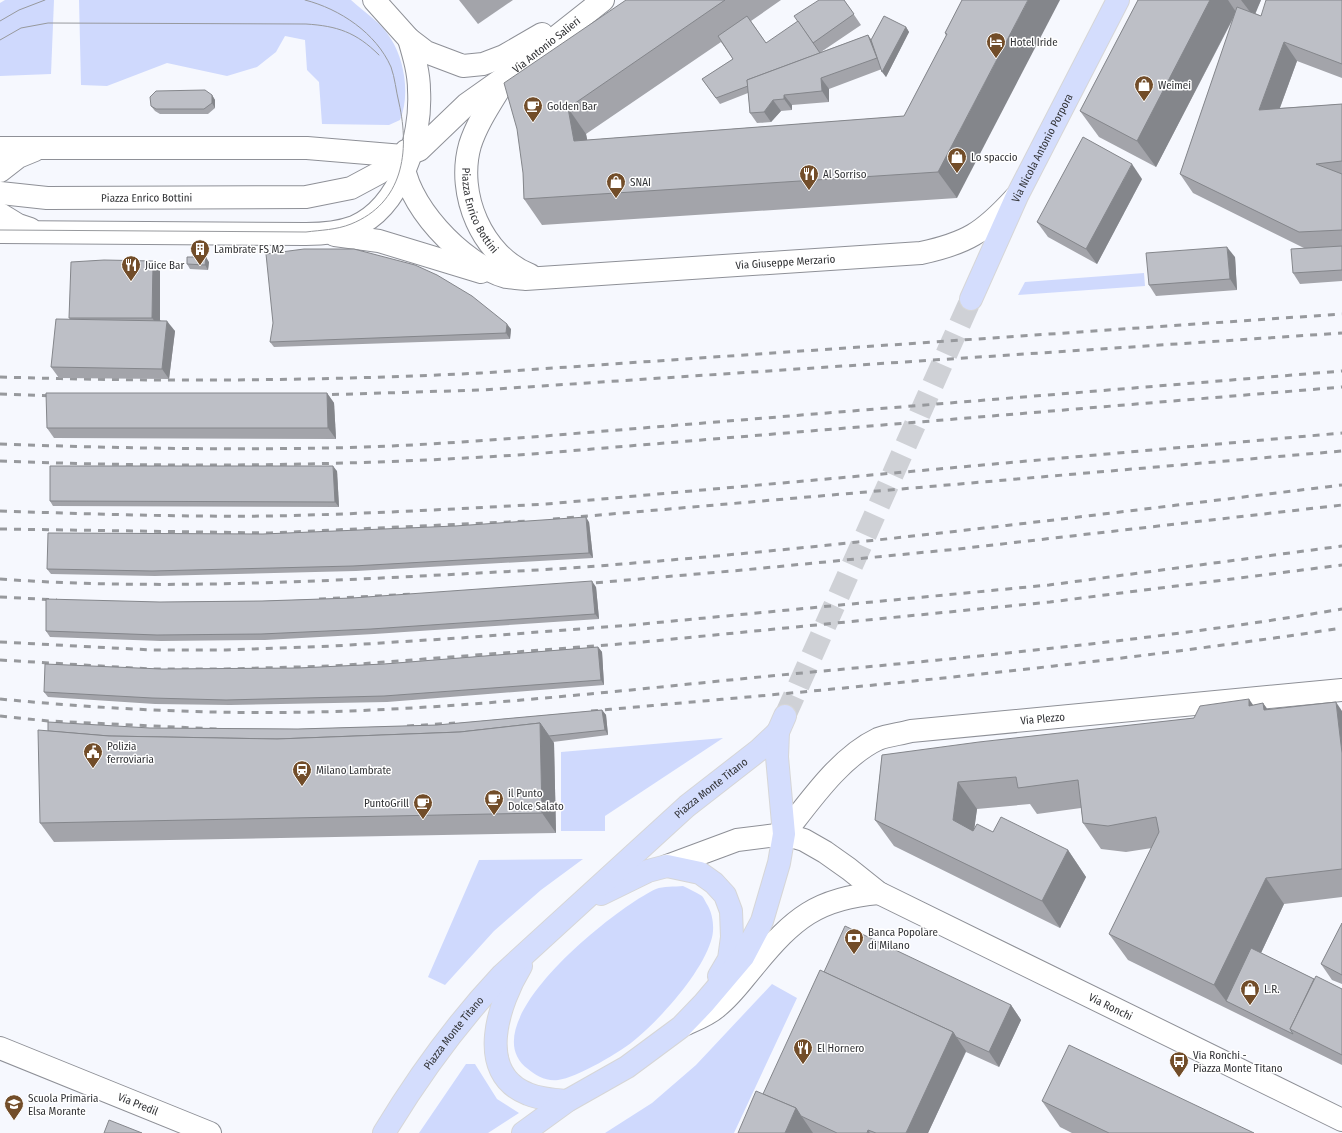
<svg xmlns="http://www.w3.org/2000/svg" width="1342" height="1133" viewBox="0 0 1342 1133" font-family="'Fira Sans Condensed',sans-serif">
<rect width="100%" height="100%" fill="#f6f8fe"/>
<!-- green -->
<g fill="#cfd9fd">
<polygon points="5,0 54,0 51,74 0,76 0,3"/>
<path d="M 79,0 L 351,0 C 364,12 382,23 391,39 C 405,61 410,96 400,120 L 389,125 L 322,124 L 319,82 L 307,70 L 305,40 L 285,36 L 276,52 L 257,67 L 227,76 L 167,63 L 107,86 L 81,85 Z"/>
<polygon points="1144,273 1145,286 1018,295 1025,282"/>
<polygon points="723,738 605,816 605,831 561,831 561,752"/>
<polygon points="583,859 541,890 494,931 445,985 428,977 479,860"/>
<path d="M 683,886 C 689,889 696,892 702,896 C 704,898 706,903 708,906 C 713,915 715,930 711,941 C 701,973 663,1016 637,1038 C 623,1051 576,1078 558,1080 C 547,1082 535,1075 528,1069 C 468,1024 616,907 656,889 C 663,886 675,887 683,886 Z"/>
<polygon points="772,984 797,998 734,1133 605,1133 652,1103 696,1065"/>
<polygon points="466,1064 475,1064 497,1099 519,1113 488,1133 419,1133"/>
</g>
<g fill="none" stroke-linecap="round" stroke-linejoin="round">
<!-- major-tunnel -->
<polyline stroke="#cfd1d6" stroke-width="22" stroke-dasharray="22 11" stroke-linecap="butt" points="785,716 971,299"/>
<!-- minor casing -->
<g stroke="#8e9097" stroke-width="24">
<g id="minor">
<polyline points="374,0 409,39 426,52 463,66 483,64 504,56 542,34"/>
<path id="s1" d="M 503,83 C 491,103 477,123 470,145 C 456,194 482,256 530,275"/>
<path id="s2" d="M 0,148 L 307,148 L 403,156 L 419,150 L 467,104 L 508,75 L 603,0"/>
<path id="s3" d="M 403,156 C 402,202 463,265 506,277 C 512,278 519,278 525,279 L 921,253 C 967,243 983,233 1015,198"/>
<polyline points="0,171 18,157 35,150"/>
<path id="s4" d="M 0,193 L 47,198 L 306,197 L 351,188 L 379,173 L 403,156 L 406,151"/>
<polyline points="0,214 18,225 30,229"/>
<path d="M 0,232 L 306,234 C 322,234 338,233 354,227 C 401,207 422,137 419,90 C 419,73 414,56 409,39"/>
<polyline points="335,235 379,241 481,272"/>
<path id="s5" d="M 784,834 C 810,801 840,757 878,739 C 888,735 901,734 911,731 L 1342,690"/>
<path id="s6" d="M 667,866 L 737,840 L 784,834 L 804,840 L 825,852 L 849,869 L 879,893 L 1342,1120"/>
<path d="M 686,1024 C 697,1019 710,1014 718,1006 C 732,995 743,979 755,965 C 793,919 817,898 879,893"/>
<path id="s7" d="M 0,1048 L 210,1133"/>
</g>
</g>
<!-- major casing -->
<g stroke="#d6d6d7" stroke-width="24">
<g id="major">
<path id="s8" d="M 971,299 L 1017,196 L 1118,0"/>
<polyline points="601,894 648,871 667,866 700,873 714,883 725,895 731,911 732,937 729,959 719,976"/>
<path d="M 521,966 C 499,1002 474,1073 528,1094 C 540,1099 554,1100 567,1101"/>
<path id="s9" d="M 384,1133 C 419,1075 455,1025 502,975 L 687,806 L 759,750 L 778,732"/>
<polyline points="523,1133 567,1101 627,1067 681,1027 704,1003 743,957 762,921 779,863 784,834 777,757 778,732 785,716"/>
</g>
</g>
<!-- minor -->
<use href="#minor" stroke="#fff" stroke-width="22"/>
<!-- major -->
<use href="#major" stroke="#d4ddfd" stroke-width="22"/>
<!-- tram -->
<g stroke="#97999d" stroke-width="1">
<polyline points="0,21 19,10 45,0"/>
<path d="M 0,40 L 21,28 L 48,23 L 306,24 C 337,26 356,32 379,55"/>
<path d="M 0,230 L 306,232 C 321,230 336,230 351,224 C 403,203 410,152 399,103 C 396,91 395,78 391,67 C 376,33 340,9 305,0"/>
</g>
<!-- rail -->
<g stroke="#97999d" stroke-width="3" stroke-dasharray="7 7" stroke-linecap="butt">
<path d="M 0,377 C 160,382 320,381 481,373 L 1342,314"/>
<polyline points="0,394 58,396"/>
<polyline points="318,395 481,390 1342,333"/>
<path d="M 0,444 C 109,448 218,450 326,448 C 395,447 463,442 532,437 L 1342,371"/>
<path d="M 0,461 C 178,468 355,466 532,454 L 1342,387"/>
<path d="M 0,511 C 90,514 181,517 272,516 C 363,514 455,509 546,504 L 1342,433"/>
<polyline points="553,519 1342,451"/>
<polyline points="0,529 270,533 529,521"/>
<path d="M 0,579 C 153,590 307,582 460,574 C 514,571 568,569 622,564 C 863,545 1102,514 1342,485"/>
<polyline points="582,584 743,570 958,549 1342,505"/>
<polyline points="0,597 57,600"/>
<polyline points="319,599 414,594"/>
<polyline points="0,642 152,650 226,650 333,646 460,638 632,625 1049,585 1342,546"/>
<polyline points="0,660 151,669 225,669 333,666 633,643 1050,602 1342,565"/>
<path d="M 0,699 C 124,711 248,716 372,710 C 505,704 638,689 770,676 C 961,658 1153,641 1342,609"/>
<path d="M 591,711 C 842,689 1093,666 1342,628"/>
<polyline points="0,716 48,721 217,729"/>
<polyline points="407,726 455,723"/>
</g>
</g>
<!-- wall -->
<g fill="#a3a4aa">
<polygon points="459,0 513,0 478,24"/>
<polygon points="626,0 781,0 751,21 766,43 844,0 861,25 821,52 868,35 871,40 906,27 909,32 886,77 882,69 829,89 829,102 792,105 792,110 781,111 771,122 757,123 750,113 748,93 720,104 702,79 733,59 721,42 586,134 587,140 904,116 946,36 945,33 962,0 957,198 542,225 524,199 523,173"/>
<polygon points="1138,0 1261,0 1255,13 1261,16 1342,0 1342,78 1297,61 1280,108 1342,104 1342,281 1300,284 1293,273 1306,249 1193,193 1180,174 1234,17 1156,167 1099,137 1080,111"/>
<polygon points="212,95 215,100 215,108 208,114 160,114 155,111 151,106"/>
<polygon points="1142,179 1097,264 1048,237 1037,222"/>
<polygon points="1235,257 1237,290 1156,296 1149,285"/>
<polygon points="209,262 208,270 190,269 187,264"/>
<polygon points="160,271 160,320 175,331 169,379 59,378 51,367 70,319 69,318"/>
<polygon points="511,329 510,339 274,347 270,342"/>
<polygon points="327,393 334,403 336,439 54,438 47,428"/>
<polygon points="337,471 339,507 53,506 50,501"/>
<polygon points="589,522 593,558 356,571 155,576 51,574 47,569 263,534"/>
<polygon points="596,587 599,619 374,634 265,640 161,641 50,637 46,631 160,602 262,601 352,598"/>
<polygon points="598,647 602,652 604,685 387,702 230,705 155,704 48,697 44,692 161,669 298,668 384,664"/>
<polygon points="1263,703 1268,710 1342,711 1342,897 1284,904 1261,953 1314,979 1342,989 1342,1065 1128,960 1109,934 1152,848 1126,852 1101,849 1083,823 1081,808 1037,814 1030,804 977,809 974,829 993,832 1068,850 1086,877 1060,928 894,846 875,820 882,755 1194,718"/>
<polygon points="602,710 606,715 608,735 553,742 554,743 556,833 54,842 40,823 48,731 150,728 298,729 437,725"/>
<polygon points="1342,923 1342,984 1332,980 1321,964"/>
<polygon points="824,972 1011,1005 1021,1020 999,1067 966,1052 928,1133 738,1133 763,1094"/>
<polygon points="1042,1101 1254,1133 1072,1133 1060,1127"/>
</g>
<!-- shaded-wall -->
<g fill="#84868b">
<polygon points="1028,0 1060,0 957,198 938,172"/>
<polygon points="1210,0 1228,0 1236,12 1156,167 1137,141"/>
<polygon points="1241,0 1261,0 1254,17"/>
<polygon points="906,27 909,32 886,77 882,72"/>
<polygon points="868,35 875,45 884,69 877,58"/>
<polygon points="1284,42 1297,61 1272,129 1259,110"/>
<polygon points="821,78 829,89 829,102 822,91"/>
<polygon points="212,95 215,100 215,108 212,103"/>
<polygon points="784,95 792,105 792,110 784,99"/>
<polygon points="773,100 781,111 771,122 764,112"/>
<polygon points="568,108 586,134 593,167 574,141"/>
<polygon points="1132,164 1142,179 1097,264 1086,249"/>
<polygon points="1227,247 1235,257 1237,290 1230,279"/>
<polygon points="206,257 209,262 208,270 205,265"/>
<polygon points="153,261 160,271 160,328 152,318"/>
<polygon points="167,321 175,331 169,379 162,369"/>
<polygon points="507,324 511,329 510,339 506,333"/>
<polygon points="327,393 334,403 336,439 328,428"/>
<polygon points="333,466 337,471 339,507 335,502"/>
<polygon points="586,517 589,522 593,558 589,553"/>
<polygon points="592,581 596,587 599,619 595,614"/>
<polygon points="598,647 602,652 604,685 601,680"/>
<polygon points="1249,699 1267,725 1249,706"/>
<polygon points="1336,702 1342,711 1342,753"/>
<polygon points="1263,703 1281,729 1264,710"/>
<polygon points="602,710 606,715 608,735 605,730"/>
<polygon points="540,723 554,743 556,833 542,813"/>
<polygon points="958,782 977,809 972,846 953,820"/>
<polygon points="1068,850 1086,877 1060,928 1042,901"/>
<polygon points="1266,878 1284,904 1236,1006 1226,1001 1214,985"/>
<polygon points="1011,1005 1021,1020 999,1067 989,1052"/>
<polygon points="953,1032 966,1051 928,1133 906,1133"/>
<polygon points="796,1108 813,1133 785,1133"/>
<polygon points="868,1130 870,1133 867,1133"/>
</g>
<!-- building -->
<g fill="#bdbfc6" stroke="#84868b">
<polygon points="626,0 725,0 568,108 574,141 904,116 947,34 945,33 962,0 1028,0 938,172 524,199 523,173 517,129 504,83"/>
<polygon points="819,0 844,0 854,14 813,43 794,16"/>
<polygon points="1138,0 1210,0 1137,141 1080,111"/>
<polygon points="1266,0 1342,0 1342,64 1284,42 1259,110 1342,104 1342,161 1316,164 1342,174 1342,230 1299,232 1180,174 1237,7 1261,16"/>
<polygon points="747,16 766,43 798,21 820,53 747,80 748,86 716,98 702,79 733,59 718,36"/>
<polygon points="884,16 906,27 882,72 871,40"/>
<polygon points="868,35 877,58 821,78 822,91 784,95 784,99 773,100 764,112 750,113 747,80"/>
<polygon points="205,90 212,95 212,103 204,109 156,109 151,106 150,97 156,91"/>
<polygon points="1083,137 1132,164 1086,249 1037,222"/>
<polygon points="1342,246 1342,270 1293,273 1291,249"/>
<polygon points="1227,247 1230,279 1149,285 1146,253"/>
<polygon points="304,249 354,249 415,265 437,275 472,296 507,324 506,333 270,342 273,323 266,254"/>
<polygon points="187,257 206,257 205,265 187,264"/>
<polygon points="104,260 153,261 152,318 69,318 71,262"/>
<polygon points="56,319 167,321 162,369 51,367"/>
<polygon points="46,393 327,393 328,428 47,428"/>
<polygon points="50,466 333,466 335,502 50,501"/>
<polygon points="586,517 589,553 353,566 152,571 47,569 48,533 263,534 455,526"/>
<polygon points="592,581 595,614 371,629 261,634 157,635 46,631 46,599 160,602 262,601 352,598"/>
<polygon points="598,647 601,680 384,696 226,700 152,698 44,692 45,664 161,669 298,668 384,664"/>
<polygon points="1249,699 1249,706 1263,703 1264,710 1336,702 1342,753 1342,869 1266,878 1214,985 1109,934 1159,832 1156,817 1108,826 1083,823 1078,780 1018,788 1016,777 958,782 953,820 973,831 977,824 993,832 1001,817 1068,850 1042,901 875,820 882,755 979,742 1194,718 1200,706"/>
<polygon points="602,710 605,730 549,736 540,723 460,732 277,739 109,736 48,731 48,722 150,728 298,729 437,725"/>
<polygon points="540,723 542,813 40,823 38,730 109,736 277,739 460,732"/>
<polygon points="1342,923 1342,975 1321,964"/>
<polygon points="845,926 1011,1005 989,1052 956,1037 953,1032 824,972"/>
<polygon points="1251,948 1314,979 1290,1029 1293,1034 1226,1001"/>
<polygon points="820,970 953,1032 906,1133 876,1133 868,1130 867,1133 837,1133 801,1116 796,1108 763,1094"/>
<polygon points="1316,976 1342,989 1342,1055 1290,1029"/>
<polygon points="1069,1045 1254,1133 1109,1133 1042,1101"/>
<polygon points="756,1091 796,1108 785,1133 738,1133"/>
<polygon points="109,1120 142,1133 104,1133"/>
</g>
<!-- icons -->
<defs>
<g id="hotel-pin" transform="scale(1)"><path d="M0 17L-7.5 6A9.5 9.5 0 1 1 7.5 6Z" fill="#724d29" stroke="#fff"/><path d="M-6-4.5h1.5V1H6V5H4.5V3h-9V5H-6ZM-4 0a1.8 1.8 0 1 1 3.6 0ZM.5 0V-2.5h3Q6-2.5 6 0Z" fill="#fff"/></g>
<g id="shop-pin" transform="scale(1)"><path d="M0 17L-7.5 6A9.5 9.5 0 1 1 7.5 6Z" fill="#724d29" stroke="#fff"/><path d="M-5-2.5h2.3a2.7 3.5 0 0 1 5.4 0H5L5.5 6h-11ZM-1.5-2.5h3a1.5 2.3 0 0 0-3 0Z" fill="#fff"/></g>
<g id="cafe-pin" transform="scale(1)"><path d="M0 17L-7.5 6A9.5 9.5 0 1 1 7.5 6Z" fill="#724d29" stroke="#fff"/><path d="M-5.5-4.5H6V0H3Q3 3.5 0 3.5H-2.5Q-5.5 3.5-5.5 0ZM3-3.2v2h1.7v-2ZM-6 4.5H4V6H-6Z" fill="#fff"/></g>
<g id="restaurant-pin" transform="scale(1)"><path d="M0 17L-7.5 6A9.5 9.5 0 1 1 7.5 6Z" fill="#724d29" stroke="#fff"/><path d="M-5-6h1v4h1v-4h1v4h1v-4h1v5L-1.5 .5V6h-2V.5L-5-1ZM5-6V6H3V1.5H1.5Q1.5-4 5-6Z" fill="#fff"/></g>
<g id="building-pin" transform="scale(1)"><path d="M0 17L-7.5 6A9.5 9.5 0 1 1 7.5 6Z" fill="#724d29" stroke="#fff"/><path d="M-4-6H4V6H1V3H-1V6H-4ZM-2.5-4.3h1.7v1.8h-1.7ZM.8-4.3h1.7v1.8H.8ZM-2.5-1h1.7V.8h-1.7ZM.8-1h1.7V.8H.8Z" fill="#fff"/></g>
<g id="civic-pin" transform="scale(1)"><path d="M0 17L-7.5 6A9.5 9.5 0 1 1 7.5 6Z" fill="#724d29" stroke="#fff"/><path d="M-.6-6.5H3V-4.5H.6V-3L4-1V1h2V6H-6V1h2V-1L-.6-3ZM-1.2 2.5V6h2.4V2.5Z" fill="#fff"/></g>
<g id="station-pin" transform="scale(1)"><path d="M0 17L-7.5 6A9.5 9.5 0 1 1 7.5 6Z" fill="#724d29" stroke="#fff"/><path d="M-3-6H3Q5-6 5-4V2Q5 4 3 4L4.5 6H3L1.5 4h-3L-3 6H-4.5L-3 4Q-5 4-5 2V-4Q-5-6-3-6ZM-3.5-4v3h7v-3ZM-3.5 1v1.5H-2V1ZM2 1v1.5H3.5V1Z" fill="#fff"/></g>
<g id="bank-pin" transform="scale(1)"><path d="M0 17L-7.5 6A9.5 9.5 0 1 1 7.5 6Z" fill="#724d29" stroke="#fff"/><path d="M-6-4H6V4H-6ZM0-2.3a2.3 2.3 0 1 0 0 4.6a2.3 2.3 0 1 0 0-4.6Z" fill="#fff"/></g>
<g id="bus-pin" transform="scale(1)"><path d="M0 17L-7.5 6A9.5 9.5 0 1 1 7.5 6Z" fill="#724d29" stroke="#fff"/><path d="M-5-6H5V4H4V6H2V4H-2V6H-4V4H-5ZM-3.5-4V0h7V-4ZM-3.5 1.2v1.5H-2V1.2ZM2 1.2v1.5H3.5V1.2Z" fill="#fff"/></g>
<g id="school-pin" transform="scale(1)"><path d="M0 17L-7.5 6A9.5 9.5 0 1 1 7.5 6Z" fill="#724d29" stroke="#fff"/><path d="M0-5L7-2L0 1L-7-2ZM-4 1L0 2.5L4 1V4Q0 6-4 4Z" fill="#fff"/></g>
</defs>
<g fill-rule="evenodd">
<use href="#hotel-pin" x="996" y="42"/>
<use href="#shop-pin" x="1144" y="85"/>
<use href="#cafe-pin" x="533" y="106"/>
<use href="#shop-pin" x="957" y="157"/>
<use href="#restaurant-pin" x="809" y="174"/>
<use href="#shop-pin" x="616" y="182"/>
<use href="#building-pin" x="200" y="249"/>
<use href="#restaurant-pin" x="131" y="265"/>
<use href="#civic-pin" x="93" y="752"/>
<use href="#station-pin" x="302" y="770"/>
<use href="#cafe-pin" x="494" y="799"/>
<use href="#cafe-pin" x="423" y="803"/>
<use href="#bank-pin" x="854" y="938"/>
<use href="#shop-pin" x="1250" y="989"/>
<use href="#restaurant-pin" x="803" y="1048"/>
<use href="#bus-pin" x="1179" y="1061"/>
<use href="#school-pin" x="14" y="1104"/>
</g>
<g text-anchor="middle" stroke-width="3" stroke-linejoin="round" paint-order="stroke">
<!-- poi labels -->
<g font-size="11" fill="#323336" stroke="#fff" text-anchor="start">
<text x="1010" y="46">Hotel Iride</text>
<text x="1158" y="89">Weimei</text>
<text x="547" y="110">Golden Bar</text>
<text x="971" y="161">Lo spaccio</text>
<text x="823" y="178">Al Sorriso</text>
<text x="630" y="186">SNAI</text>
<text x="214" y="253">Lambrate FS M2</text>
<text x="145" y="269">Juice Bar</text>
<text x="107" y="750">Polizia<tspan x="107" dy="13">ferroviaria</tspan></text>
<text x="316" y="774">Milano Lambrate</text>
<text x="508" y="797">il Punto<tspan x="508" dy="13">Dolce Salato</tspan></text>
<text x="409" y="807" text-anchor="end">PuntoGrill</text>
<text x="868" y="936">Banca Popolare<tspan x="868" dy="13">di Milano</tspan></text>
<text x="1264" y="993">L.R.</text>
<text x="817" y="1052">El Hornero</text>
<text x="1193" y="1059">Via Ronchi -<tspan x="1193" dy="13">Piazza Monte Titano</tspan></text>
<text x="28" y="1102">Scuola Primaria<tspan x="28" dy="13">Elsa Morante</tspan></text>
</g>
<!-- street labels -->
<g font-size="11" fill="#323336" stroke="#fff">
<text dy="4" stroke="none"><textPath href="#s2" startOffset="586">Via Antonio Salieri</textPath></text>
<text dy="4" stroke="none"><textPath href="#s8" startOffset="167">Via Nicola Antonio Porpora</textPath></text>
<text dy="4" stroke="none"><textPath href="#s4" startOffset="147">Piazza Enrico Bottini</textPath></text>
<text dy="4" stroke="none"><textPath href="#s1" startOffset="139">Piazza Enrico Bottini</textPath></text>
<text dy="4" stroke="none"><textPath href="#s3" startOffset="447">Via Giuseppe Merzario</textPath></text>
<text dy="4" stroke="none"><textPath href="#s5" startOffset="301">Via Plezzo</textPath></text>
<text dy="4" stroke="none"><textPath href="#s9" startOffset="478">Piazza Monte Titano</textPath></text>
<text dy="4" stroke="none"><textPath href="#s6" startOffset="493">Via Ronchi</textPath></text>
<text dy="4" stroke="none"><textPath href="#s9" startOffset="122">Piazza Monte Titano</textPath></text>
<text dy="4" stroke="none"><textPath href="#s7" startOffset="149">Via Predil</textPath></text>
</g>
</g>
</svg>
